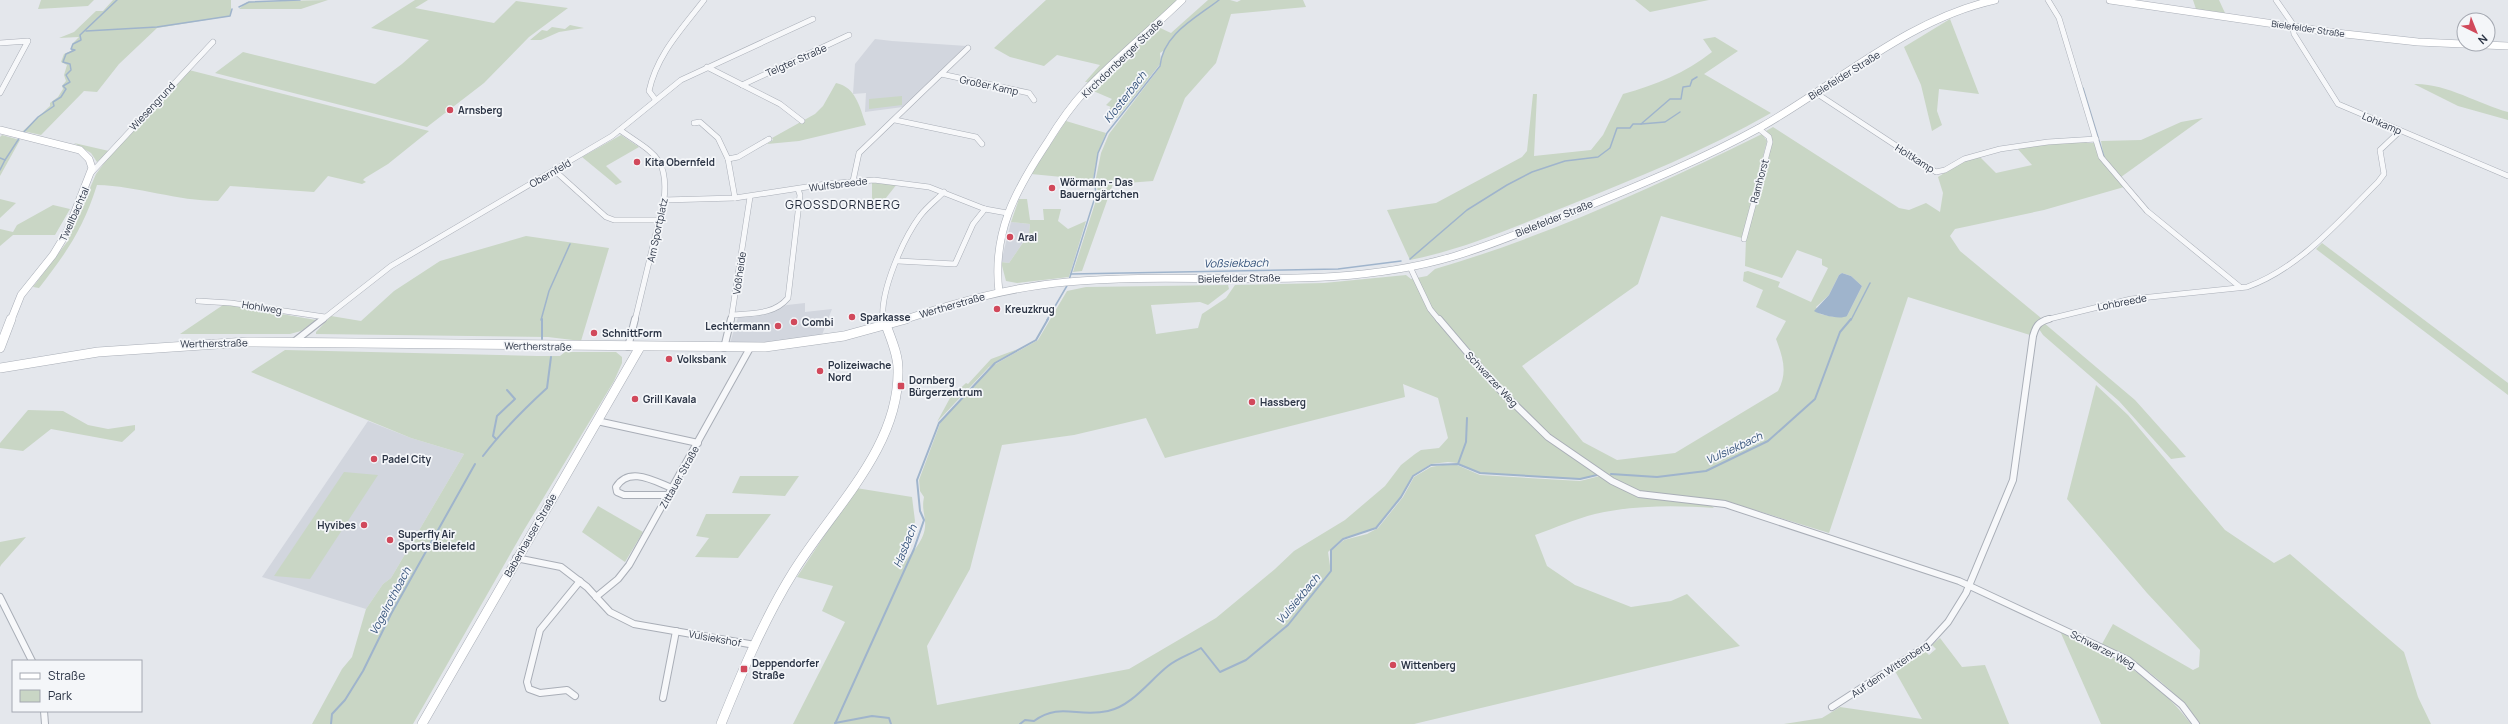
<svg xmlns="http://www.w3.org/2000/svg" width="2508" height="724" viewBox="0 0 2508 724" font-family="Manrope,sans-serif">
<rect width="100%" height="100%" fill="#e4e7ec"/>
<!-- built -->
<g fill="#d2d6de">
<polygon points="875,39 892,41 967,46 903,107 865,112 866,93 853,94 855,64"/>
<polygon points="1011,222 1030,224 1029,234 1009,263 1001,262"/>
<polygon points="805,303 805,312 832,309 822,335 767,342 730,343 738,317 766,313 787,305"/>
<polygon points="368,421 411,438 464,454 391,578 383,584 366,609 262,577"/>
</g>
<!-- green -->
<g fill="#c9d6c5" fill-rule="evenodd">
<polygon points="41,0 94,0 88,6 38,9"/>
<polygon points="113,0 231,0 231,16 157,28 119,64 97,92 84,91 41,135 23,131 50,106 50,103 58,97 63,89 62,86 66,81 64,75 67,65 61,62 64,54 71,51 72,44 79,37 59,38 74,32 96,11 103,11"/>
<polygon points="328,0 301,9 239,9 247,2"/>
<polygon points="415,0 428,0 415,8 494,23 516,1 568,8 529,37 484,83 427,127 215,73 243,52 375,84 402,64 429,40 371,28"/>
<polygon points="1046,0 1177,0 1089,82 1085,82 1100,65 1057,55 1044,66 1010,57 994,48"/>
<polygon points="1208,0 1230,0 1237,2 1241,0 1303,0 1306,7 1231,14 1216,63 1185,98 1153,181 1113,184 1082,271 1073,272 1098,194 1096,178 1101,153 1109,134 1160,67 1163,51 1160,53 1161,63 1117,118 1106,113 1111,107 1106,105 1112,99 1091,90 1158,27 1171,33"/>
<polygon points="1635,0 1709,0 1650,12"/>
<polygon points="2193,0 2219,0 2225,13 2196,9"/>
<polygon points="1950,19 1979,94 1939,89 1937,111 1942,125 1932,131 1921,85 1904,47"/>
<polygon points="570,25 584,28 559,32 541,40 530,40 542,30 547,31 552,27 565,29"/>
<path d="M 1715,37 L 1738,51 L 1704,74 L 1771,113 C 1706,150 1637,178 1567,206 C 1516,226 1465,249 1410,260 L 1387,210 L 1436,203 L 1522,157 L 1527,151 L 1533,94 L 1537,94 L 1534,156 L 1591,150 L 1603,135 L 1623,94 C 1656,85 1685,73 1712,52 L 1703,39 Z"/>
<path d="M 189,70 L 429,131 L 388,164 L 365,178 L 363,180 L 366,182 L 362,184 L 328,176 L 314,192 L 230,186 L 218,201 C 177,201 138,186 97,185 C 83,229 67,252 39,288 L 33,287 L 67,242 L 96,174 L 111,154 Z"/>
<path d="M 836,83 C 856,87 860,108 866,125 L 799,141 L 767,144 L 773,140 L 772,138 L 815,114 L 823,106 Z"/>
<path d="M 2414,84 C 2446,83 2478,104 2508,112 L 2508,120 L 2458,106 Z"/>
<polygon points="902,96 902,105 869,109 869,99"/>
<polygon points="2203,118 2121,177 2104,158 2101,141 2141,140 2181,122"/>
<polygon points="1066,121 1106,133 1098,153 1093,180 1031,174"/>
<path d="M 1773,127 L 1899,208 L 1909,210 L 1926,203 L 1940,212 L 1943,193 L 1938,177 L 1968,158 L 1978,155 L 1996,173 L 2032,165 L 2016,147 L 2085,140 L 2087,143 L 2094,143 L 2124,187 L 2044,210 L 1955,229 L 1950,236 L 1960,251 L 2041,318 L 2034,325 L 2030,335 L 1908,297 L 1829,533 L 1726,501 L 1638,491 L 1598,474 L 1580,479 L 1480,473 L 1457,463 L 1448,462 L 1431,464 L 1412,476 L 1401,496 L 1376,527 L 1366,532 L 1343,538 L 1328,552 L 1331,573 L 1332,550 L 1344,540 L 1367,534 L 1378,528 L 1403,497 L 1414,477 L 1431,467 L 1448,464 L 1457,465 L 1480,475 L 1580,481 L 1600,476 L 1639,497 L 1708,503 L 1714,508 C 1675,505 1634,505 1595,514 C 1575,519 1555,528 1535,535 L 1547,566 L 1575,585 L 1631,607 L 1671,601 L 1687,594 L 1740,646 L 1414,724 L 793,724 L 845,622 L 822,611 L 833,586 L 797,577 L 856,488 L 912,497 L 915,521 L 911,541 L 902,565 C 912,552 927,539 925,521 C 924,511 922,508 924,497 L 920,491 L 919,480 L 941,421 L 992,366 L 1038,340 L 1067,291 L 1086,287 L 1228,285 L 1229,289 L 1208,305 L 1200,302 L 1151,305 L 1156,334 L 1198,328 L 1202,314 L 1226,298 L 1235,285 L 1324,283 L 1406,275 L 1411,279 L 1427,276 L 1435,269 C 1545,237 1659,185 1762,134 L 1767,141 L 1742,238 L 1661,216 L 1638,284 L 1522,366 L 1583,442 L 1617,460 L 1675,453 L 1778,391 C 1788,372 1783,358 1776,339 L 1786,321 L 1756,307 L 1763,290 L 1743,281 L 1744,272 L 1748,271 L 1780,282 L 1778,287 L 1811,302 L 1828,268 L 1822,265 L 1822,259 L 1797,250 L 1782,278 L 1745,266 L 1746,239 L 1770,136 L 1766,131 ZM 1842,273 L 1851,276 L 1862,286 L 1847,316 L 1834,317 L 1820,314 L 1816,307 L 1829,295 L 1839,275 ZM 1403,384 L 1438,398 L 1448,438 L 1439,448 L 1421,450 L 1415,454 L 1401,465 L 1385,486 L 1345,520 L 1294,551 L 1275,569 L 1216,618 L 1129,669 L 937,705 L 927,646 L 970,569 L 1002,445 L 1074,435 L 1146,418 L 1165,458 L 1405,397 Z"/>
<polygon points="2,135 20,140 0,176 0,137"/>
<polygon points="621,135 639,147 606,166 622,182 616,185 582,157"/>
<polygon points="74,143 109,151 97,162 91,153"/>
<polygon points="872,183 897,184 882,203 872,204"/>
<polygon points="0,199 16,203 0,218"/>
<polygon points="1019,199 1027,199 1030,220 1044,220 1043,209 1061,209 1058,221 1068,229 1086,221 1069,277 1017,283 1006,281 1001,262 1009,263 1029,234 1030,224 1011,222"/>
<polygon points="53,205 70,209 55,235 13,235 0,246 0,229 13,232 17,225"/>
<polygon points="526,236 609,248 581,341 548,337 316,334 316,332 331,316 361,321 394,291 440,261"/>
<polygon points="2322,243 2508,383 2508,395 2316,249"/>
<polygon points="223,305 229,305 316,320 301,331 290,334 180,334"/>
<polygon points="2044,323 2135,400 2186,457 2171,459 2119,401 2043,335 2039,329"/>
<polygon points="1018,349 989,367 937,422 950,398 966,383 968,384 991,359"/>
<polygon points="285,350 537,356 560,356 565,352 616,352 622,357 622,363 614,381 524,530 413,724 312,724 342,669 352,657 366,609 383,584 391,578 464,454 411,438 251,372"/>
<path d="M 2096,385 L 2128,415 L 2225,530 L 2274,563 L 2290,554 L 2404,652 L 2418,697 L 2431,724 L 2200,724 C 2171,686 2144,665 2102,644 L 2113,624 L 2193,670 L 2199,667 L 2200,650 L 2147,593 L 2067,499 Z"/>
<polygon points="28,410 63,411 88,425 108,429 135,425 135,430 122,442 51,429 23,451 0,448 0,443"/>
<polygon points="344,472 378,475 310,579 274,576"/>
<polygon points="740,476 799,476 785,496 732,493"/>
<polygon points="598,506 643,532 625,562 582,532"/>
<polygon points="706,514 771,514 738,558 695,557 709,538 696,536"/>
<polygon points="26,537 1,565 0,567 0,542"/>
<path d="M 2060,631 C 2115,658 2153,674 2191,724 L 2101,724 Z"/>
<polygon points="1940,638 1962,667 1985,665 2009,724 1784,724 1822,718 1840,707 1922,719 1895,671 1925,651 1929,655 1936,649 1932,645"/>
</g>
<!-- water -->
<path fill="#9fb4cc" d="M 1842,273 L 1851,276 L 1862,286 L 1847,316 C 1840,320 1821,315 1814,311 L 1829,295 L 1839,275 Z"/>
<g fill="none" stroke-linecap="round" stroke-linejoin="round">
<!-- stream-far1 -->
<g stroke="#9fb4cc" stroke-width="1.5">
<polyline points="239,7 249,2 300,0"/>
<polyline points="86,31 157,27 230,16 232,9"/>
<polyline points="2083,88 2104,157"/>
<polyline points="1641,124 1665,122 1680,112"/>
<polyline points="22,134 38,117 54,106 53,102 61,97 66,89 63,86 70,82 66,75 71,70 70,64 63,62 66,54 75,50 71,49 73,44 81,40 80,35 117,0"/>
<polyline points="0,158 5,160 0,170"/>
<polyline points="5,160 20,137"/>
<polyline points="1410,259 1467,210 1507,185 1532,172 1565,161 1598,157 1610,148 1617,128 1630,128 1633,124 1641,124 1670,99 1681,99 1683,87 1690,86 1692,80 1697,77"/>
<polyline points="1071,274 1338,269 1401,261"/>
<path d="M 1069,280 L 1096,194 L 1094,178 L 1098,153 L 1107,133 L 1160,66 C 1163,34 1196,18 1219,0"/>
<polyline points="541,320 549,291 570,244"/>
<polyline points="1047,320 1068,284"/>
<polyline points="1851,320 1870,283"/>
</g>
<!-- stream -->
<g stroke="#9fb4cc" stroke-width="2">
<polyline points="542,319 542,339"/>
<polyline points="496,439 493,436 497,416 515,399 507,390"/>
<path d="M 483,456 C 502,431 523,410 547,388 L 551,357"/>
<polyline points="1458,464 1466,442 1467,418"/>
<polyline points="1611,474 1657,477 1706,471 1768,441 1815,399 1840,332 1851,319"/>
<polyline points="835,723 872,716 889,718 891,724"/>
<polyline points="331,724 332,714 345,700 363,671 391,614 475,464"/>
<polyline points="835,724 914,549 924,520 920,511 917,480 939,423 995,363 1036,340 1048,319"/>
<path d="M 1020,724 L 1025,720 L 1034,721 C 1060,702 1078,718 1108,711 C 1132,706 1150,680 1168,666 C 1178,658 1191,654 1201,648 L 1220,672 L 1246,660 L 1288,625 L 1331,571 L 1331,550 L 1343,539 L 1376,528 L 1401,497 L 1413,476 L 1431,465 L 1458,464 L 1480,473 L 1580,479 L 1597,475"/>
</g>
<!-- street-far1 casing -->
<g stroke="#a9aeb7" stroke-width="6">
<g id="street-far1">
<polyline points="2048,0 2059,18 2101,157 2147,211 2240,287"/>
<polyline points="2276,0 2292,23 2294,34 2338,104 2508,176"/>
<polyline points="0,43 28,41 0,93"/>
<polyline points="707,67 780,104 802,121"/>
<polyline points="941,74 1029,93 1034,100"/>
<polyline points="742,85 849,35"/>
<polyline points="1816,93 1936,172 1945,170 1964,159 2000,149 2048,142 2096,139"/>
<path d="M 655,99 L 649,91 C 657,54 682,29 704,0"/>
<polyline points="895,120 976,137 982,144"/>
<polyline points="694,123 700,122 718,138 728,159"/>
<path d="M 620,130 C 652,153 669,156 664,200 L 635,320"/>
<polyline points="554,170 606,217 614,220 660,220"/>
<polyline points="92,172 213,42"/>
<polyline points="853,181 859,153 968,48"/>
<polyline points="735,198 728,159 738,157 769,139"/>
<polyline points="664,200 735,198 826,184 874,180 929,187 985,209 1007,213"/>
<polyline points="1744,239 1770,142 1769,137 1758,128"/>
<polyline points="898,261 955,264 973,224 985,209"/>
<polyline points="1410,267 1430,309 1439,320"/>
<polyline points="198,301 231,303 325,317"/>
<path d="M 732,315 C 752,313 774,315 788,298 L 800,195 L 798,189"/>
<polyline points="322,320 391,266 612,136 681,80 813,19"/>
<polyline points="731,320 750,197"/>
<path d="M 883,320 C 880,291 903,239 920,216 C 927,207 936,200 944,192"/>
<path d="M 2045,320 L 2131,299 L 2247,287 C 2300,268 2339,221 2378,182 L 2384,174 L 2380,150 L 2400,131"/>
</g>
</g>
<!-- street casing -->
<g stroke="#a9aeb7" stroke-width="8">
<g id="street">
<polyline points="882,319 883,326"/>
<polyline points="1439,319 1496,386 1548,437 1612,481 1639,494 1725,504 1959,581 2128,660 2182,705 2196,724"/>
<polyline points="295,341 323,319"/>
<polyline points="628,347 635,319"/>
<polyline points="724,348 731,319"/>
<polyline points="597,421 698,443"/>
<path d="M 669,495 L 624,495 L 617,492 L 616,487 C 629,466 654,481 672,488"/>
<polyline points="516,558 561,567 587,587 610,612 634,624 755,645"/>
<polyline points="0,597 32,661"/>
<polyline points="596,597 618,579 629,565 750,348"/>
<polyline points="575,696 567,690 540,693 529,689 527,682 540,630 580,581"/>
<polyline points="663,698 676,631"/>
<path d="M 1832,707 L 1926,646 L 1948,622 L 1966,593 L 2013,480 L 2033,336 C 2036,326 2038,322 2049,319"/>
<polyline points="44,711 45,724"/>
</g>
</g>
<!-- secondary-far1 casing -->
<g stroke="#a9aeb7" stroke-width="8">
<g id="secondary-far1">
<polyline points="2110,0 2336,33 2418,42 2508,46"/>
<polyline points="0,130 80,150 89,159 92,168 67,232 53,255 21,295 11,320"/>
<path d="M 999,292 C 992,233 1015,191 1047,143 C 1058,125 1070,107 1085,91 C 1115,59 1150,31 1182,0"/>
<path d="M 903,320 C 958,302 1010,287 1067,282 C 1196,270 1329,294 1455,256 C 1498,243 1539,225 1581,209 C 1642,184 1703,159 1761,127 C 1837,84 1908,19 1995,0"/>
</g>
</g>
<!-- secondary casing -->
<g stroke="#a9aeb7" stroke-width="10">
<g id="secondary">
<polyline points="0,348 11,319"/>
<polyline points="0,368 98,352 247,342 765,347 844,336 906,319"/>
<polyline points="422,724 640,347"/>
<path d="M 721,724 C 742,672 764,619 794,571 C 833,508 900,447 898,369 C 898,354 891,339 886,325"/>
</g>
</g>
<!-- street-far1 -->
<use href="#street-far1" stroke="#f7f8fa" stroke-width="5"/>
<!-- street -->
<use href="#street" stroke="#f7f8fa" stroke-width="6"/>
<!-- secondary-far1 -->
<use href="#secondary-far1" stroke="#fff" stroke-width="7"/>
<!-- secondary -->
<use href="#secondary" stroke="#fff" stroke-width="9"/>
</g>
<!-- markers -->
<g fill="#d1495b" stroke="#f4f6f9" stroke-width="1.5">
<circle cx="450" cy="110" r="4"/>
<circle cx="637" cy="162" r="4"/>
<circle cx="1052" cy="188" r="4"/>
<circle cx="1010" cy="237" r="4"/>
<circle cx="997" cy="309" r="4"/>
<circle cx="852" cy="317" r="4"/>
<circle cx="794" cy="322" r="4"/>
<circle cx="778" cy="326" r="4"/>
<circle cx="594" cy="333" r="4"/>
<circle cx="669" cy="359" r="4"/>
<circle cx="820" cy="371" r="4"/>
<rect x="897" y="382" width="8" height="8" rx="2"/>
<circle cx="635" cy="399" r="4"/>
<circle cx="1252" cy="402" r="4"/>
<circle cx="374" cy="459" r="4"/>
<circle cx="364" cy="525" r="4"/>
<circle cx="390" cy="540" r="4"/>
<circle cx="1393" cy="665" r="4"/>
<rect x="740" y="665" width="8" height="8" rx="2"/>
</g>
<g text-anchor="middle" stroke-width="3.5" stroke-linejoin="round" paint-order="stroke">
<!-- far-street labels -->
<g font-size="9" fill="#2b3445" stroke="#f4f6f9">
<text transform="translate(2308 29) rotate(8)" y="3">Bielefelder Straße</text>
</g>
<!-- street labels -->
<g font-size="10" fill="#2b3445" stroke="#f4f6f9">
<text transform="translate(1122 58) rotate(-44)" y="4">Kirchdornberger Straße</text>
<text transform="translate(796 60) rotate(-24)" y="4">Telgter Straße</text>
<text transform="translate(1844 75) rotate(-32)" y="4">Bielefelder Straße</text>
<text transform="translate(989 85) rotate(12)" y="4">Großer Kamp</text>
<text transform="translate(152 106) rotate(-47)" y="4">Wiesengrund</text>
<text transform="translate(2382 123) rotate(23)" y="4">Lohkamp</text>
<text transform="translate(1915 158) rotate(32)" y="4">Holtkamp</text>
<text transform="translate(550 173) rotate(-30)" y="4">Obernfeld</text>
<text transform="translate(1759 181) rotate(-75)" y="4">Ramhorst</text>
<text transform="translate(838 184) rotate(-7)" y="4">Wulfsbreede</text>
<text transform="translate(74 214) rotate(-66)" y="4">Twellbachtal</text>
<text transform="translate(1554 218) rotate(-22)" y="4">Bielefelder Straße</text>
<text transform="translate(657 230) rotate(-78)" y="4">Am Sportplatz</text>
<text transform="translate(739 273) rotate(-82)" y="4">Voßheide</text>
<text transform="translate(1239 278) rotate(-1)" y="4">Bielefelder Straße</text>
<text transform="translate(2122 302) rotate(-11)" y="4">Lohbreede</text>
<text transform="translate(952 305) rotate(-16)" y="4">Wertherstraße</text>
<text transform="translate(262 307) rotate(9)" y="4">Hohlweg</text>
<text transform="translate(214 343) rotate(-1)" y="4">Wertherstraße</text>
<text transform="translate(538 346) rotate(1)" y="4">Wertherstraße</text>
<text transform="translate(1492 379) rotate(47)" y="4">Schwarzer Weg</text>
<text transform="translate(679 477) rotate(-61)" y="4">Zittauer Straße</text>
<text transform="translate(530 535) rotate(-60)" y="4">Babenhauser Straße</text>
<text transform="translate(715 638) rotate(10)" y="4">Vulsiekshof</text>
<text transform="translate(2103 649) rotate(27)" y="4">Schwarzer Weg</text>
<text transform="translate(1890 669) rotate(-34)" y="4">Auf dem Wittenberg</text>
</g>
<!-- poi labels -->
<g font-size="10" font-weight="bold" fill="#2b3445" stroke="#f4f6f9" text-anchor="start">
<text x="458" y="114">Arnsberg</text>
<text x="645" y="166">Kita Obernfeld</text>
<text x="1060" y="186">Wörmann - Das<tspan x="1060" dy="12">Bauerngärtchen</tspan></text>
<text x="1018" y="241">Aral</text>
<text x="1005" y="313">Kreuzkrug</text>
<text x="860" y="321">Sparkasse</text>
<text x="802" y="326">Combi</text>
<text x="770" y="330" text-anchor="end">Lechtermann</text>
<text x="602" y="337">SchnittForm</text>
<text x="677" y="363">Volksbank</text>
<text x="828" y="369">Polizeiwache<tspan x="828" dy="12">Nord</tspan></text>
<text x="909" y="384">Dornberg<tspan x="909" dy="12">Bürgerzentrum</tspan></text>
<text x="643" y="403">Grill Kavala</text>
<text x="1260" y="406">Hassberg</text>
<text x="382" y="463">Padel City</text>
<text x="356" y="529" text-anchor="end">Hyvibes</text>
<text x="398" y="538">Superfly Air<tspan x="398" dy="12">Sports Bielefeld</tspan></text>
<text x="752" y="667">Deppendorfer<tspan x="752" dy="12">Straße</tspan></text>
<text x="1401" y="669">Wittenberg</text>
</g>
<!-- water labels -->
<g font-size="11" font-style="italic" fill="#34527a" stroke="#f4f6f9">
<text transform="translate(1125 97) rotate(-52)" y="4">Klosterbach</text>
<text transform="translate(1236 263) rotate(-1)" y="4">Voßsiekbach</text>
<text transform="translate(1734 448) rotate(-25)" y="4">Vulsiekbach</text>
<text transform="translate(905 546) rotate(-68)" y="4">Hasbach</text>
<text transform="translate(1298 599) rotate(-50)" y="4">Vulsiekbach</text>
<text transform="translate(390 601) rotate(-62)" y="4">Vogelrothbach</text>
</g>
<!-- quarter labels -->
<g font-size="12" letter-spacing="1" fill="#1d2536" stroke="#f4f6f9">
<text x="843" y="209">GROSSDORNBERG</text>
</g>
</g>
<!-- legend -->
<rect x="12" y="660" width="130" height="52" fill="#f4f6f9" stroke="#a4a8b1"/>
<rect x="20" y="673" width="20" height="6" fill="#ffffff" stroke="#a4a8b1"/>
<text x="48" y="680" font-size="12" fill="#2b3445">Straße</text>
<rect x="20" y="690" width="20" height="12" fill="#c9d6c5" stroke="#a4a8b1"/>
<text x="48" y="700" font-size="12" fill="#2b3445">Park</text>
<!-- north arrow -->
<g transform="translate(2476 32) rotate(137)"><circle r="19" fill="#f4f6f9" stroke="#a4a8b1"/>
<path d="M0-3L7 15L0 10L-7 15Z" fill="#d1495b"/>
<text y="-6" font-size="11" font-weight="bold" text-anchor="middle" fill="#2b3445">N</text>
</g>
</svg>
